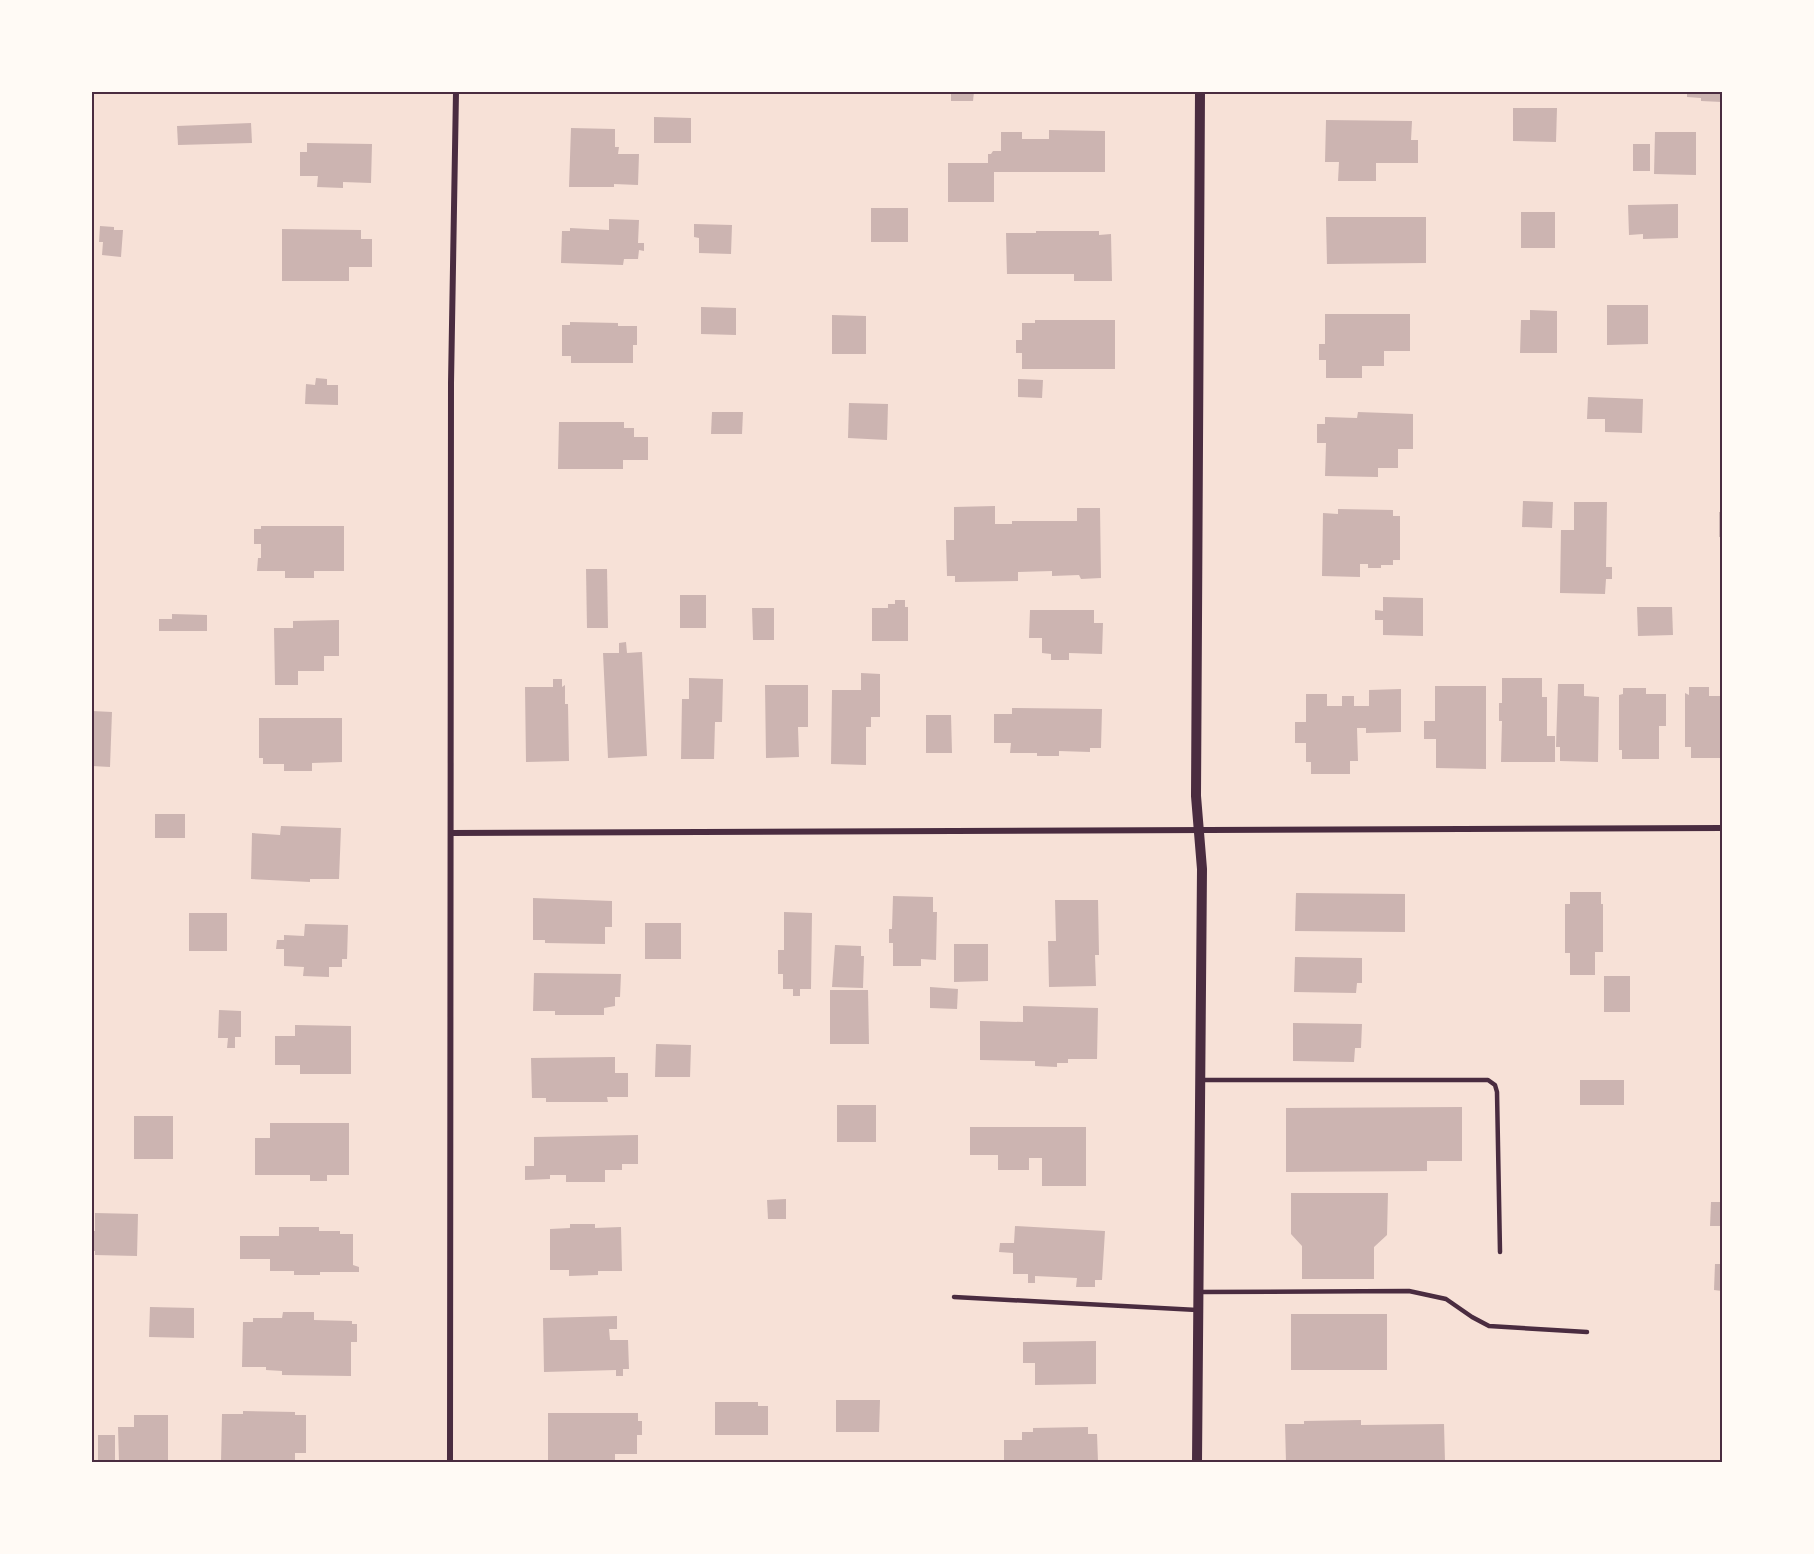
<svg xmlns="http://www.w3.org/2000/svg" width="1814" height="1554" viewBox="0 0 1814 1554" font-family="'Fira Sans Condensed',sans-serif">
<rect width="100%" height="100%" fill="#f7e1d7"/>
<!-- building -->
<g fill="#ccb4b1">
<polygon points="951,92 974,92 973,101 951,101"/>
<polygon points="1687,92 1722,92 1722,102 1701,101 1701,98 1687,97"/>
<polygon points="1513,108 1557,108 1556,142 1513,141"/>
<polygon points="654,117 691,118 691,143 654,143"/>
<polygon points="1326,120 1412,121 1411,140 1418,140 1418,163 1376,163 1376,181 1338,181 1339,162 1325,162"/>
<polygon points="251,123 252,143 178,145 177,126"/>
<polygon points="571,128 615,129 615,147 619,147 618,154 639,154 638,185 614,184 614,187 569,187"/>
<polygon points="1049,130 1105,131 1105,172 994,172 994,202 948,202 948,163 988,163 988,154 991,154 993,151 1001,151 1001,132 1022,132 1022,139 1049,139"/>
<polygon points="1655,132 1696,132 1696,175 1654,174"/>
<polygon points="307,143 372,144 371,183 343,182 343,188 317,187 318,176 300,176 300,152 307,152"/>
<rect x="1633" y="144" width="17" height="27"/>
<polygon points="1678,204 1678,238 1643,239 1643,234 1629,235 1628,205"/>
<rect x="871" y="208" width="37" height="34"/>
<rect x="1521" y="212" width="34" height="36"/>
<polygon points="1326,217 1426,217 1426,263 1327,264"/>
<polygon points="609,219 639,220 638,243 644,243 644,251 639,250 638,259 624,259 623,265 561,263 562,231 570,231 570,228 609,230"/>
<polygon points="694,224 732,225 731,254 699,253 699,238 694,237"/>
<polygon points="100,226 114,227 114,230 123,230 121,257 102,255 103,242 99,242"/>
<polygon points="282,229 361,230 361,239 372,239 372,267 349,267 349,281 282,281"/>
<polygon points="1036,231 1099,231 1099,235 1111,234 1112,281 1074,281 1074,274 1007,274 1006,233 1036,233"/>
<polygon points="1607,305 1648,305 1648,344 1607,345"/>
<polygon points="701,307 736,308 736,335 701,334"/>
<polygon points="1530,310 1557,311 1557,353 1520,353 1521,320 1530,320"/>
<polygon points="1325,314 1410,314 1410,351 1384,351 1384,366 1362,366 1362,378 1326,378 1326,360 1319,360 1319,344 1325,344"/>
<polygon points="832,315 866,316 866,354 832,354"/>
<polygon points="1035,320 1115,320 1115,369 1022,369 1022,353 1016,353 1016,340 1022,340 1022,323 1035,323"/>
<polygon points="570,322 618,323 618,326 637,326 637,345 633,345 633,363 571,363 571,356 562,356 562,325 570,325"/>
<polygon points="316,378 327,379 327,385 338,385 338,405 305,404 306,384 315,385"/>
<polygon points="1018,379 1043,380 1042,398 1018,397"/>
<polygon points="1588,397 1643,399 1642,433 1605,432 1605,419 1587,419"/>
<polygon points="849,403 888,404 887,440 848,438"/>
<polygon points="712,412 743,412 742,434 711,434"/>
<polygon points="1358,412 1413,414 1413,449 1398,449 1398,468 1378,468 1378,477 1325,476 1326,443 1317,443 1317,424 1325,424 1325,417 1357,418"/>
<polygon points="559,422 624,422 624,428 634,428 634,437 648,437 648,460 623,460 623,469 558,469"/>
<polygon points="1523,501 1553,502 1552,528 1522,527"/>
<polygon points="1574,502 1607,502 1606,567 1612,567 1612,579 1606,579 1605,594 1560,593 1561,530 1574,530"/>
<polygon points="995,506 995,524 1012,524 1012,521 1077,521 1077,508 1100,508 1101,578 1081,579 1079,575 1052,576 1052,571 1018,572 1018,581 955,582 955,576 947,576 946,540 954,540 954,507"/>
<polygon points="1338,509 1393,510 1393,516 1400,516 1400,560 1393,560 1393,565 1381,565 1381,568 1368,568 1368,564 1360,564 1360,577 1322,576 1323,513 1338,514"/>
<rect x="1719" y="512" width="3" height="25"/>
<polygon points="261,526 344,526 344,571 314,571 314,578 285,578 285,571 257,571 258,558 261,558 261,544 254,544 254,529 261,529"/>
<polygon points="586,569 607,569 608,628 587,628"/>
<rect x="680" y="595" width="26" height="33"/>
<polygon points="1383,597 1423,598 1423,636 1383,635 1383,620 1375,620 1375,610 1383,611"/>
<polygon points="895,600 905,600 905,607 908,607 908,641 872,641 872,608 888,608 888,604 895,604"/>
<polygon points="1637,607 1672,607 1673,635 1638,636"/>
<polygon points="752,608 774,608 774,640 753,640"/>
<polygon points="1030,610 1094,610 1094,623 1103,623 1102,654 1069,653 1069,660 1051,660 1051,654 1042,653 1042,638 1029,638"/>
<polygon points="172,614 207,615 207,631 159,631 159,619 172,619"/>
<polygon points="339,620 339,656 324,656 324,671 298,671 298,685 275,685 274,628 293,628 293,621"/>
<polygon points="626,642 627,653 642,652 647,756 608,758 603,653 619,653 619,643"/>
<polygon points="861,673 880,674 880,717 871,717 871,727 866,727 866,765 831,764 832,690 861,690"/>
<polygon points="689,678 723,679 722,722 715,722 714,759 681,759 682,699 689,699"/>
<polygon points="1502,678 1542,678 1542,697 1547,697 1547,736 1555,736 1555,762 1501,762 1502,721 1499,721 1499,703 1502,703"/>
<polygon points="553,679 562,679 562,687 565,685 565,704 568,704 569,761 526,762 525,687 553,687"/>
<polygon points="1558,684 1584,684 1584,696 1599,697 1598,762 1560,761 1560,747 1556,747"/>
<polygon points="765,685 808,685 808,727 798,727 799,757 766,758"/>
<polygon points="1435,686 1486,686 1486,769 1436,768 1436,739 1424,739 1424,721 1435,721"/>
<polygon points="1689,687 1709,687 1709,696 1722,696 1722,758 1691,758 1691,747 1685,747 1685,693 1689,695"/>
<polygon points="1623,688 1646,688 1646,694 1666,694 1666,726 1659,726 1659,759 1622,759 1622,750 1619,750 1619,695 1623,694"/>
<polygon points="1401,689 1401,732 1366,733 1366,728 1357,728 1358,761 1350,761 1350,774 1311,774 1311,762 1306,762 1306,743 1295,743 1295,722 1306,722 1306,694 1327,694 1327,706 1342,706 1342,696 1354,696 1354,706 1369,706 1369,690"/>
<polygon points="1012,708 1102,709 1101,748 1090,748 1090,752 1059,751 1059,756 1037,756 1037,753 1010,753 1011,743 994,743 994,714 1012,714"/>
<polygon points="92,711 112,712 110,767 92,766"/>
<polygon points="926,715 951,715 952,753 926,753"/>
<polygon points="259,718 342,718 342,762 312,763 312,771 284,771 284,764 263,764 263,758 259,758"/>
<rect x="155" y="814" width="30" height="24"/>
<polygon points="281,826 341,828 339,879 310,879 310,882 251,879 252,833 280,835"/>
<polygon points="1570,892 1601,892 1601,904 1603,904 1603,952 1595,952 1595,975 1570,975 1570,953 1565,953 1565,904 1570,904"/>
<polygon points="1296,893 1405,894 1405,932 1295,931"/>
<polygon points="893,896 933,897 933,912 937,912 936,960 921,959 921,966 893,966 893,943 889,943 889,929 892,929"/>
<polygon points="533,898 612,901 612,927 605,927 605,944 545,943 545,940 533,940"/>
<polygon points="1055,900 1098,900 1099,955 1095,955 1096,986 1049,987 1048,941 1056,941"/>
<polygon points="784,912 812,913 811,989 800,989 800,996 793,996 793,989 783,989 783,974 778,974 778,950 784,950"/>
<rect x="189" y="913" width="38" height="38"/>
<rect x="645" y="923" width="36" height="36"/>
<polygon points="305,924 348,925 347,959 342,959 342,967 329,967 329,977 303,976 304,967 284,966 284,949 276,949 277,940 284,940 284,935 304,936"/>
<polygon points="954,944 988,944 988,981 954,982"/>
<polygon points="835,945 861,946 861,956 864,956 863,988 832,987"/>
<polygon points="1295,957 1362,958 1362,983 1357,983 1356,993 1294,992"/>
<polygon points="534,973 621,974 620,997 615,997 615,1006 604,1008 604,1015 555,1015 555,1011 533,1011"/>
<rect x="1604" y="976" width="26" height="36"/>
<polygon points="930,987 958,989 957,1009 930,1008"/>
<polygon points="830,990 868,990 869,1044 830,1044"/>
<polygon points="1023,1006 1098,1008 1097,1059 1068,1059 1068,1063 1057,1063 1057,1067 1035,1066 1035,1061 980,1060 980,1021 1023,1022"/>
<polygon points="219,1010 241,1011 241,1037 235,1037 235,1048 227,1048 228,1038 218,1038"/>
<polygon points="1293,1023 1362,1024 1361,1048 1355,1048 1354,1062 1293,1061"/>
<polygon points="295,1025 351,1026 351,1074 300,1074 300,1065 275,1065 275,1036 295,1036"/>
<polygon points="656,1044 691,1045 690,1077 655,1077"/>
<polygon points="615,1057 615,1073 628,1073 628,1097 607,1097 608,1102 546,1102 546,1098 532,1098 531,1058"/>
<rect x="1580" y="1080" width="44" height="25"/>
<rect x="837" y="1105" width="39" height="37"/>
<polygon points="1462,1107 1462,1161 1427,1161 1427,1171 1286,1172 1286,1108"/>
<rect x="134" y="1116" width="39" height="43"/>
<polygon points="270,1123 349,1123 349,1175 327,1175 327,1181 310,1181 310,1175 255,1175 255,1138 270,1138"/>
<polygon points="970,1127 1086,1127 1086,1186 1042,1186 1042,1158 1029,1158 1029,1170 998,1170 998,1155 970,1155"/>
<polygon points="638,1135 638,1164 622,1164 622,1170 605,1170 605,1182 566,1182 566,1175 550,1175 550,1179 525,1180 525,1166 534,1166 534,1137"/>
<polygon points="1291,1193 1388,1193 1387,1235 1374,1247 1374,1279 1302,1279 1302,1246 1291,1234"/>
<polygon points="786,1199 786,1219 768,1219 767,1200"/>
<polygon points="1711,1202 1722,1202 1722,1226 1710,1226"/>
<polygon points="95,1213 138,1214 137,1256 95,1255 95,1251 92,1251 92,1231 95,1231"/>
<polygon points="570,1224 595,1224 595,1228 621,1227 622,1271 598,1271 598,1275 569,1276 569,1270 550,1270 550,1229 570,1228"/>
<polygon points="1015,1226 1105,1231 1102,1280 1095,1280 1095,1287 1076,1287 1077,1278 1035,1276 1035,1283 1028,1283 1028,1274 1013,1274 1013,1253 999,1252 1000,1243 1014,1243"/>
<polygon points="279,1227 319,1227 319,1231 340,1231 340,1234 353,1234 353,1265 359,1267 359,1272 320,1272 320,1275 294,1275 294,1271 270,1271 270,1259 240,1259 240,1236 279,1236"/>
<polygon points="1715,1264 1722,1264 1722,1291 1714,1290"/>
<polygon points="150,1307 194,1308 194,1338 149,1337"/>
<polygon points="283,1312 314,1312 314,1320 352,1321 352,1324 357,1324 357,1342 351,1342 351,1376 282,1375 282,1371 266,1370 266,1367 242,1367 243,1322 253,1322 253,1318 282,1318"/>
<rect x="1291" y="1314" width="96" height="56"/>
<polygon points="617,1316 617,1329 609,1329 610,1340 628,1340 629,1369 623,1369 623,1376 616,1376 616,1370 544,1372 543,1318"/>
<polygon points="1096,1341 1096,1384 1035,1385 1035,1363 1023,1363 1023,1342"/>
<polygon points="836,1400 880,1400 879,1432 836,1432"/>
<polygon points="715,1402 758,1402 758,1406 768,1406 768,1435 715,1435"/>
<polygon points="243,1411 295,1412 295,1415 306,1415 306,1453 295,1453 295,1462 221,1462 222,1414 243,1414"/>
<polygon points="548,1413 638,1413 638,1421 642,1421 642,1435 637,1435 637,1454 615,1454 615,1462 548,1462"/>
<polygon points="134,1415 168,1415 168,1462 119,1462 118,1427 134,1427"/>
<polygon points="1361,1420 1361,1425 1444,1424 1445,1462 1286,1462 1285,1424 1304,1424 1304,1421"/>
<polygon points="1088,1427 1088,1434 1097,1434 1098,1462 1004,1462 1004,1440 1022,1440 1022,1432 1033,1432 1033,1428"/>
<rect x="98" y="1435" width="17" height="27"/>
</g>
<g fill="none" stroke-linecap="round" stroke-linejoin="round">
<!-- service -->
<g stroke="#4a2c40" stroke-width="4.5">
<polyline points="1200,1080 1488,1080 1495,1085 1497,1092 1500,1252"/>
<polyline points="1198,1292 1409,1291 1446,1299 1472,1317 1489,1326 1587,1332"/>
<polyline points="954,1297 1197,1310"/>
</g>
<!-- minor -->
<g stroke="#4a2c40" stroke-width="6">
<polyline points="451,833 1722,828"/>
<polyline points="450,1462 451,383 456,92"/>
</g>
<!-- tertiary -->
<polyline stroke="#4a2c40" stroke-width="10" points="1197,1462 1202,869 1196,796 1200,92"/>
</g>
<!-- border -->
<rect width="1814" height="1554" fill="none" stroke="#fffaf5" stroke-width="186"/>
<rect x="93" y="93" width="1628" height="1368" fill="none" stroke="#4a2c40" stroke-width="2"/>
</svg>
